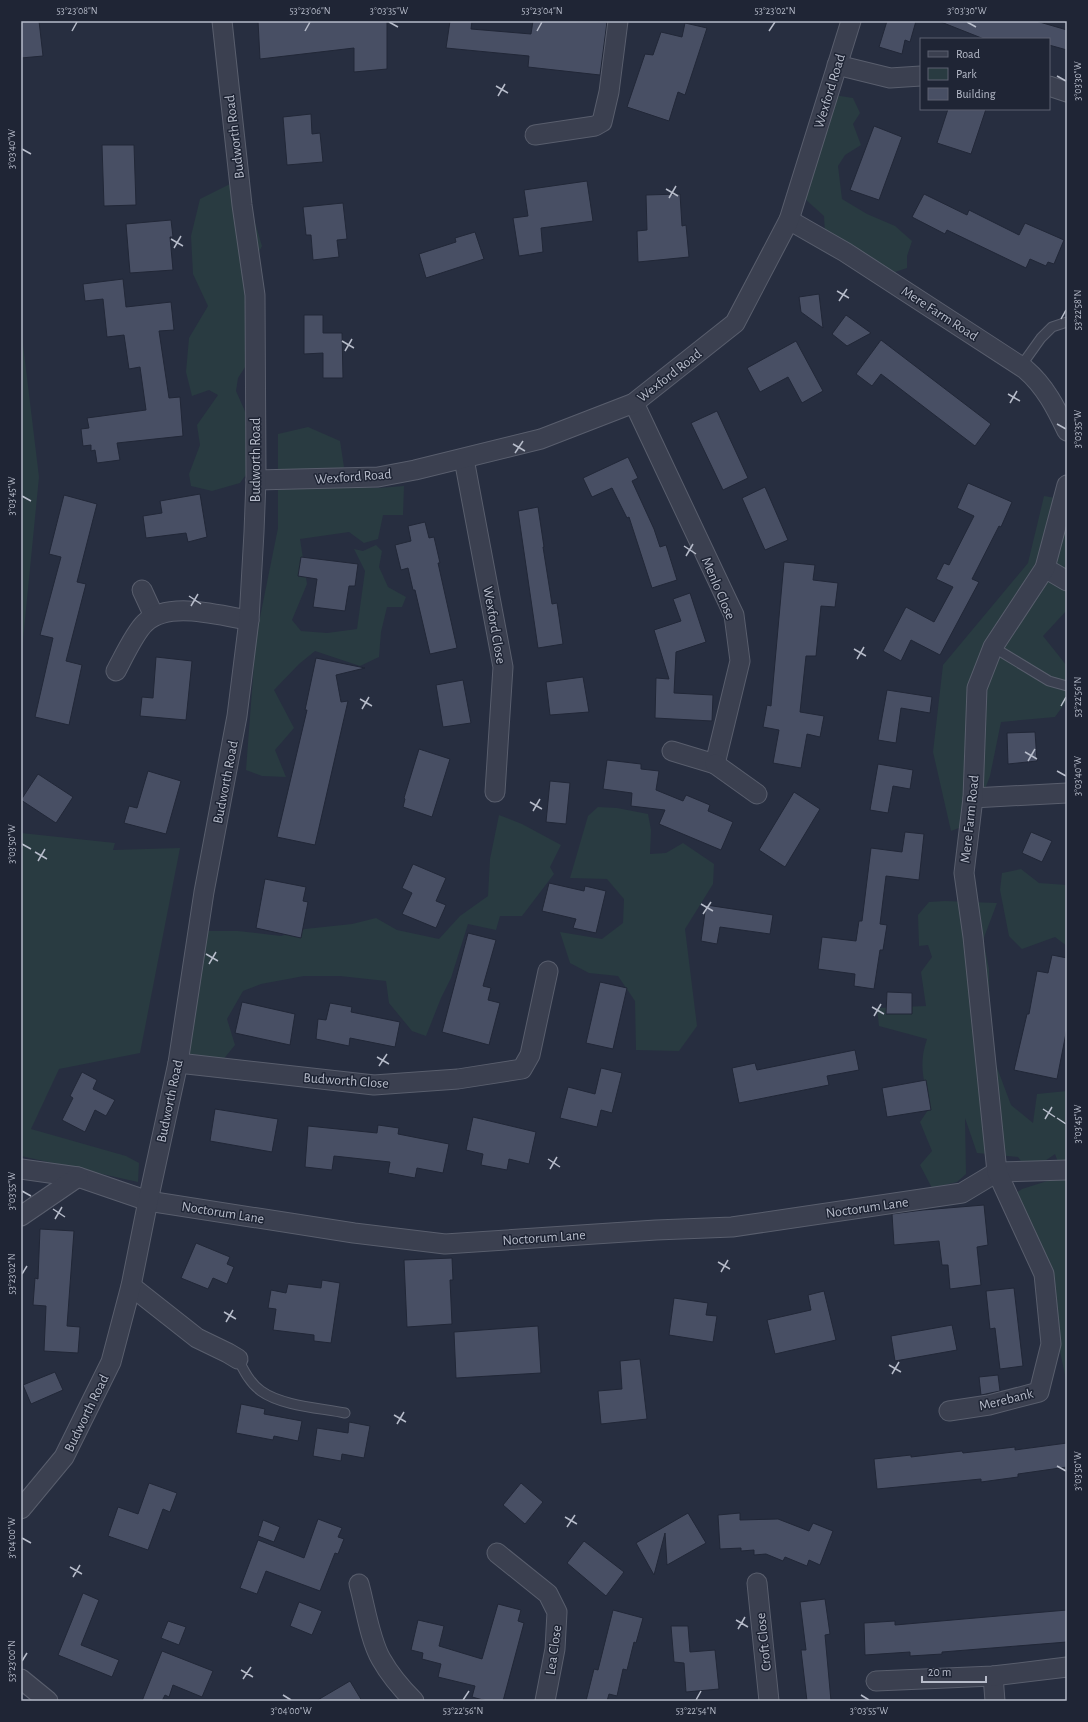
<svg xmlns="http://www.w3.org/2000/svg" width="1088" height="1722" viewBox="0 0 1088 1722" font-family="'Alegreya Sans',sans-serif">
<rect width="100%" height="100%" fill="#272e40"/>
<!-- green -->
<g fill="#293b41">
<polygon points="834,95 853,98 860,113 853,124 861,145 845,155 838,166 842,199 867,214 895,226 912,241 907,256 907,268 895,272 879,265 825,233 824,216 804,198"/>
<polygon points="238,180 248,199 262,246 250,269 256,350 238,378 236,391 248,418 246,434 256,461 240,483 212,491 191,486 189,474 200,445 197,425 218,395 209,390 192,396 186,372 189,338 208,306 193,274 191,236 200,199"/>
<polygon points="21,328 39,477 21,660"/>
<polygon points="308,427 340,441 344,467 336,475 344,486 378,488 404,486 403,515 383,515 378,539 364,543 349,532 300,539 307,584 292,620 301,631 327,633 357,629 365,571 354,549 363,551 376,545 382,551 379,567 388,587 406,597 402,607 387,607 381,632 379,657 360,666 315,651 299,664 274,690 294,728 275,750 286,777 262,776 246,770 256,637 278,528 278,434"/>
<polygon points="1044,496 1067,500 1067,610 1043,636 1067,666 1067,700 1055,717 1001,722 990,776 972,823 951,831 933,752 943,665 1028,563"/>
<polygon points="598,807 617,808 648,814 651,830 650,854 666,853 683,843 714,864 713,884 685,929 697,1026 679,1051 636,1050 635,1001 618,976 589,973 570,963 560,932 602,939 623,923 624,899 607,879 570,878 588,816"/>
<polygon points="499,815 522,824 561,845 550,867 554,874 522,916 500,916 496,930 468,924 451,978 441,998 426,1036 412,1031 389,1003 386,981 340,976 304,976 261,984 243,991 227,1019 235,1045 222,1061 183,1068 200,931 238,931 281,936 305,929 352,924 376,918 397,930 439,939 460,916 488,896 490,859"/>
<polygon points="21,833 115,843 113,850 180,848 140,1053 59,1069 31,1129 126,1156 139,1163 138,1182 21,1156"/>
<polygon points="1021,869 1039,883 1067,885 1067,946 1055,937 1022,949 1009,936 1000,890 1002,873"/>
<path d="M 945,901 L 997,903 L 983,940 L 989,969 L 990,1033 L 996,1065 L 1011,1105 L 1033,1123 L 1037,1094 L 1067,1091 L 1067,1384 L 1051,1310 L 1003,1202 L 1022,1189 L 1063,1176 L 1055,1154 L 1029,1172 L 1018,1157 L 977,1153 L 965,1118 L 966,1174 L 957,1182 L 932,1188 L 920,1165 L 932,1151 L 920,1122 L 930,1107 C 924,1081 918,1065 927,1039 L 879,1026 L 877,1008 L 926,1006 L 921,972 L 932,957 L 928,945 L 919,946 L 918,915 L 929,902 Z"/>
</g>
<!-- building -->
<g fill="#484f64" stroke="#212737">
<polygon points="21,21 39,21 43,56 21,58"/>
<polygon points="258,21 387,21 387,69 354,72 354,48 260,59"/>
<polygon points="450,21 472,21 471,29 531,34 533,21 607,22 600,75 528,67 529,56 446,48"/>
<polygon points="887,21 916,21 910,42 905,40 902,54 879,47"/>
<polygon points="941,21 1036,21 1067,30 1067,50 1049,45 1049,39 984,39 941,22"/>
<polygon points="685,23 707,28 685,95 678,92 669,121 627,107 645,54 653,55 661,32 682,37"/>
<polygon points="948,109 986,109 971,154 937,143"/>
<polygon points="311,114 312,134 320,133 323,162 287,165 283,117"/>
<polygon points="874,126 902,137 879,200 850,190"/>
<polygon points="102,145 134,145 136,205 104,206"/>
<polygon points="587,181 593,221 541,228 543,252 519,256 513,218 528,216 524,190"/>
<polygon points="680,194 682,226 686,225 689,257 638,262 637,231 647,230 646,195"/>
<polygon points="924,194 967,215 969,210 1019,235 1025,223 1064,240 1054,264 1048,262 1046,266 1030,259 1026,268 947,230 945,234 912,217"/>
<polygon points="343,203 347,239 337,240 339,257 313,260 311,235 306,235 303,207"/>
<polygon points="171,220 173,237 170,237 173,270 130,273 126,224"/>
<polygon points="475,232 484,259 426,278 419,254 456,242 455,238"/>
<polygon points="123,279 126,307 171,302 174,330 159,331 169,398 180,397 183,436 117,443 120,460 97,463 95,450 91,451 91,445 83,446 81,429 89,428 87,418 146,410 140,367 129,369 124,335 107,337 103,299 85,301 83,284"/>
<polygon points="819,294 823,328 801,312 799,297"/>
<polygon points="304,315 323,315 323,333 342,333 343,378 323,378 323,353 304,354"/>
<polygon points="846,315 871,333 847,346 832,334"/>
<polygon points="881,340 991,424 975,446 881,374 872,386 856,374"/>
<polygon points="796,341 823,391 802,403 788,377 760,392 747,368"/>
<polygon points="717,411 748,478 723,490 691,423"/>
<polygon points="628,457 638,478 632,481 654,529 660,547 666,545 677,580 652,588 629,517 627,518 612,488 592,497 583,478"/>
<polygon points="968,483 1012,502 1001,527 999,526 972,579 979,582 940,655 911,640 901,661 883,651 906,607 934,622 953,587 936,579 944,563 949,565 974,516 957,508"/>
<polygon points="765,487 788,540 765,550 742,498"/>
<polygon points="200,494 207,537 188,542 186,533 146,538 143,516 162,513 160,501"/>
<polygon points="64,495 97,504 77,582 86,584 66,661 82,665 69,725 35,717 53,638 40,635 61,557 49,554"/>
<polygon points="538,507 544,547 543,547 552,604 557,603 563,644 538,648 518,511"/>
<polygon points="425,522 429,538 434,537 440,563 438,563 457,648 430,654 415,590 413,590 408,568 401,570 395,545 411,541 408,526"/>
<polygon points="301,557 358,564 355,586 349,586 345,611 313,607 317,579 298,576"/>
<polygon points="784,562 815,565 813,580 838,583 835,607 821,606 816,656 806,656 800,712 824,716 820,737 807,734 801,768 773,763 779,730 763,727 767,705 771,706"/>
<polygon points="690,593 706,642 676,652 674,693 713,695 712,721 655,718 656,678 669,679 654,630 681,621 673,599"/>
<polygon points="156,657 192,661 186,720 140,716 142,697 153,698"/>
<polygon points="316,658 365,668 336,675 341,702 348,701 315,845 277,837 307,710 305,710"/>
<polygon points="583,677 589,712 550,715 546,682"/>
<polygon points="463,680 471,723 443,727 436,685"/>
<polygon points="887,690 932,697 930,713 901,708 896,743 878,740"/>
<polygon points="1035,732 1037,761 1008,764 1007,733"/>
<polygon points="419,749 450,759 432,817 403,807 405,799 404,798"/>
<polygon points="607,760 641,764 641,769 659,771 656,790 683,801 686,795 710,805 708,811 733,822 721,850 659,824 665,810 631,806 632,793 603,789"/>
<polygon points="878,764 913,770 910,789 893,786 888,813 870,810"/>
<polygon points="148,771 181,781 166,834 124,823 129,806 137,808"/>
<polygon points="38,774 73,797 56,823 21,800"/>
<polygon points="550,781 570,783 566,824 546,822"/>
<polygon points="794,792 820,809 785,867 759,850"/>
<polygon points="905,832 924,834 919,880 886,876 880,924 887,925 883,950 880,950 874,989 854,986 855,974 818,969 822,937 856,941 859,921 862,921 871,848 902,852"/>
<polygon points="1031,832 1052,841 1042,862 1022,853"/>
<polygon points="413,864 446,878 436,901 446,905 436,928 402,914 412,893 402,888"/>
<polygon points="265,879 306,887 303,901 308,902 301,938 256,928"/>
<polygon points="549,883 584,891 585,886 606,891 596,933 573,928 576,919 542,911"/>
<polygon points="706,905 773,915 770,934 720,927 717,944 701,941"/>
<polygon points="468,933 496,940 483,986 491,988 488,1000 500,1003 489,1045 442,1032"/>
<polygon points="1052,955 1067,958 1067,1028 1057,1079 1014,1070 1027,1014 1029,1014 1037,971 1048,973"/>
<polygon points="600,982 627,988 613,1049 586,1043"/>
<polygon points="887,992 912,993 912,1014 886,1014"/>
<polygon points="242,1002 295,1014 290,1045 235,1033"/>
<polygon points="330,1003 352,1007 351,1012 400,1022 395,1047 350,1038 349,1046 316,1039 318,1019 326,1020"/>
<polygon points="855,1050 859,1070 827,1076 829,1085 739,1103 732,1068 755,1063 757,1070"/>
<polygon points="601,1068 622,1073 612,1113 601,1110 597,1127 560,1118 568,1087 595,1094"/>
<polygon points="82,1072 97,1080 93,1089 115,1100 106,1116 95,1110 85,1132 62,1120 73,1098 70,1096"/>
<polygon points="926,1080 931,1110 887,1117 882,1088"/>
<polygon points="215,1109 278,1119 272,1152 210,1141"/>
<polygon points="473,1117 536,1132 529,1164 509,1159 507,1170 481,1165 483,1154 466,1150"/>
<polygon points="378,1125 399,1128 398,1134 449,1144 443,1173 417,1168 415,1178 388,1173 390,1162 334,1156 332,1170 305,1167 308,1126 377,1133"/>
<polygon points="984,1205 988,1245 977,1247 981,1285 950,1289 948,1265 942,1265 939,1241 894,1245 892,1214 923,1210"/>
<polygon points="40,1229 74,1231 67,1326 80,1327 78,1353 44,1351 46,1306 33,1305 35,1278 38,1279"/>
<polygon points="196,1243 230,1257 227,1264 234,1267 227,1284 213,1278 208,1289 181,1278"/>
<polygon points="452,1258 453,1280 450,1280 452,1324 407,1327 404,1260"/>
<polygon points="322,1280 340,1283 331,1343 314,1341 314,1335 273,1330 276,1309 268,1308 271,1290 286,1293 288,1284 321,1288"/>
<polygon points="1014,1288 1023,1366 1000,1369 995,1328 990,1329 986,1291"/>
<polygon points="824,1291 836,1340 775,1354 767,1320 811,1310 808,1295"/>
<polygon points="674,1298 708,1303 706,1315 717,1316 713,1342 669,1335"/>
<polygon points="952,1325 957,1350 895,1361 891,1336"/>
<polygon points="538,1326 541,1373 456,1378 454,1332"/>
<polygon points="640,1359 647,1419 601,1424 598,1391 622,1389 620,1361"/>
<polygon points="55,1372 63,1390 31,1404 23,1385"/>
<polygon points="998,1375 1000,1391 981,1395 979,1377"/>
<polygon points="241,1404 265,1409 264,1414 302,1421 298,1441 274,1436 273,1440 236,1433"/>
<polygon points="349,1422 370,1426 364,1458 342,1454 341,1461 313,1456 317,1428 348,1433"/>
<polygon points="1067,1443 1067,1467 1018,1474 1018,1477 981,1482 981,1479 877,1489 874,1459 911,1455 911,1457 962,1451 963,1453 1015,1447 1015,1450"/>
<polygon points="149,1483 177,1493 170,1512 163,1509 148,1550 108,1536 118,1507 138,1514"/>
<polygon points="521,1483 543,1502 525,1524 503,1505"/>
<polygon points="688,1513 706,1543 667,1565 665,1533 654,1575 636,1543"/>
<polygon points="740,1513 740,1520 778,1519 809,1531 813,1523 833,1531 820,1565 809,1560 807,1566 785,1557 783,1561 766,1554 754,1555 754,1550 741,1551 741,1548 720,1549 718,1515"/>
<polygon points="318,1519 342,1528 338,1537 344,1539 338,1554 335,1553 320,1591 266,1571 257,1594 240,1588 258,1540 304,1558"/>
<polygon points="263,1520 280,1527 274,1542 258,1536"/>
<polygon points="584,1541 624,1572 606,1596 567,1563"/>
<polygon points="83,1593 99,1600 81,1645 119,1660 112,1677 58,1655"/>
<polygon points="825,1599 830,1634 825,1635 831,1701 807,1701 801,1650 806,1650 800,1602"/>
<polygon points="299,1602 322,1611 312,1635 290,1626"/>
<polygon points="498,1604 521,1610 518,1621 524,1623 503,1701 487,1701 472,1697 475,1686 438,1677 441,1664 422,1659 423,1653 411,1650 418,1620 444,1626 439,1646 482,1659"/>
<polygon points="613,1610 643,1618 636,1643 634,1642 627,1670 623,1669 617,1696 609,1694 607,1701 586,1701 594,1669 598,1670"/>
<polygon points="1067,1610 1067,1642 942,1652 942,1654 910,1656 910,1652 865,1655 864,1623 895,1621 895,1625"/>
<polygon points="168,1621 186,1627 179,1645 161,1638"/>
<polygon points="671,1626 688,1626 690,1652 715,1650 719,1689 686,1692 684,1663 674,1662"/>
<polygon points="162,1651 213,1671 202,1697 173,1685 169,1697 165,1695 162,1701 142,1701"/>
<polygon points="350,1681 362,1701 316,1701"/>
</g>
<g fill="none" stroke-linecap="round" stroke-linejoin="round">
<!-- lane casing -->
<g stroke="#595e6d" stroke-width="11">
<g id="lane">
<polyline points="1021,366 1041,338 1052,327 1067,322"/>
<polyline points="993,647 1049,681 1067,686"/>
<path d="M 238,1359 C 244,1371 250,1383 261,1391 C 282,1406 320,1408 345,1413"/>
</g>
</g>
<!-- street casing -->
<g stroke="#595e6d" stroke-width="21">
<g id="street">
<polyline points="837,65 890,78 921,76"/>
<polyline points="1049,86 1067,92"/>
<polyline points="535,135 595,126 602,122 609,92 618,21"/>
<path d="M 789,220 L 845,252 L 1025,369 C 1045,386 1056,408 1067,431"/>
<polyline points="634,403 734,615 740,661 715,764 672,751"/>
<polyline points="464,459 503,667 495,792"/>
<polyline points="256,480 378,477 415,470 541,439 634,403 735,323 789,220 851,21"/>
<polyline points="1045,568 1067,581"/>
<polyline points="142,590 154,616"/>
<path d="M 116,671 C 123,658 135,632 145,623 C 169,600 219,616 249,620"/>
<polyline points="715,764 757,794"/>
<polyline points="973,798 1067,793"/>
<polyline points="178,1063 374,1085 458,1079 522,1069 530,1055 548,971"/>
<polyline points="21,1169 78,1177 148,1201 354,1233 445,1244 656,1230 732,1227 962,1193 997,1172 1067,1170"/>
<polyline points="21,1216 78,1177"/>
<polyline points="131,1286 197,1338 228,1353 238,1359"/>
<polyline points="949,1411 989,1405 1039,1392 1051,1344 1044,1274 997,1172 973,937 964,873 973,798 977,688 993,647 1045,568 1067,485"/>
<polyline points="21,1509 64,1457 111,1362 131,1286 148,1201 178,1063 204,892 237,716 249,620 254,532 256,480 255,295 242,205 222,21"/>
<polyline points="497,1553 548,1594 557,1612 555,1649 545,1701"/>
<polyline points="757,1583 769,1701"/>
<path d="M 359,1584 C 365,1606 370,1640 381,1659 C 390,1675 401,1688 414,1701"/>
<polyline points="993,1676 995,1701"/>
<polyline points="21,1679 48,1701"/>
<polyline points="876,1681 993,1676 1067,1667"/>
</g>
</g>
<!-- lane -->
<use href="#lane" stroke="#3b4050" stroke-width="9"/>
<!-- street -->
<use href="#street" stroke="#3b4050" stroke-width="19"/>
</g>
<!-- ticks -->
<path fill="none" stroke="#b7bcca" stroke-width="1.5" d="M 389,22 L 398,27M 967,22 L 976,27M 72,31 L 77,22M 305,31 L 310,22M 537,31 L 542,22M 769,31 L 775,22M 1057,76 L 1066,81M 496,86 L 508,93M 498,96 L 505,84M 22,149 L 31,154M 666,189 L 678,196M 669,198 L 676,186M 171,239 L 183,246M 174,248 L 181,236M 837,291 L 849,298M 839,301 L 847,289M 1061,319 L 1066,310M 342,341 L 354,348M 345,351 L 352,339M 1008,394 L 1020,401M 1010,403 L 1017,391M 1057,424 L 1066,429M 513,444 L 525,451M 515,453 L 523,441M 22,496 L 31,501M 684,546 L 696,554M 686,556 L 693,544M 189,596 L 201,604M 191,606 L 198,594M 854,649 L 866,656M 857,659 L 864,647M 360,699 L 372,706M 1061,706 L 1066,697M 362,709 L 369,697M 1025,752 L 1037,759M 1028,761 L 1035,749M 1057,771 L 1066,776M 530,802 L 542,809M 533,811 L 540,799M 22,844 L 31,849M 35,852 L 47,859M 38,861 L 45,849M 701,904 L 713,911M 703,914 L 711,902M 206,954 L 218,961M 209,964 L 216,952M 872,1007 L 884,1014M 874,1016 L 881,1004M 377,1057 L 389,1064M 379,1066 L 387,1054M 1043,1109 L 1055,1117M 1057,1118 L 1066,1124M 1045,1119 L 1052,1107M 548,1159 L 560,1167M 550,1169 L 557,1157M 22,1191 L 31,1196M 53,1209 L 65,1217M 55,1219 L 62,1207M 718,1262 L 730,1269M 721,1272 L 728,1260M 22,1274 L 27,1266M 224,1312 L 236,1319M 226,1322 L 233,1310M 889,1365 L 901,1372M 892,1374 L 899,1362M 394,1415 L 406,1422M 397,1424 L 404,1412M 1057,1466 L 1066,1471M 565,1517 L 577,1524M 567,1527 L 575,1515M 22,1538 L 31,1543M 70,1567 L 82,1574M 73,1577 L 80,1565M 736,1620 L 748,1627M 738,1629 L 745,1617M 22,1661 L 27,1653M 241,1670 L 253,1677M 243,1679 L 251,1667M 283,1695 L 291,1700M 861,1695 L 869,1700M 463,1700 L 469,1691M 696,1700 L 701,1691"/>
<g text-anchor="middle" stroke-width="3" stroke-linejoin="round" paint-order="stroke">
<!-- street labels -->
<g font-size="14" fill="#b7bcca" stroke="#1f2535">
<text transform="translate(829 91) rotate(-73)" y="5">Wexford Road</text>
<text transform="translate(234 137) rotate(-97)" y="5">Budworth Road</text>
<text transform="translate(940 313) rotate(33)" y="5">Mere Farm Road</text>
<text transform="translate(669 375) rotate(-38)" y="5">Wexford Road</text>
<text transform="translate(255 460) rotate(-90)" y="5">Budworth Road</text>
<text transform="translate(353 476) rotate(-4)" y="5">Wexford Road</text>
<text transform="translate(719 588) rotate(67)" y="5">Menlo Close</text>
<text transform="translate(495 625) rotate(80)" y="5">Wexford Close</text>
<text transform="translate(225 782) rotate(-79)" y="5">Budworth Road</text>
<text transform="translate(969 819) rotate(-84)" y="5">Mere Farm Road</text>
<text transform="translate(346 1080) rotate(4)" y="5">Budworth Close</text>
<text transform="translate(169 1101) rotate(-78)" y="5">Budworth Road</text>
<text transform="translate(867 1207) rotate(-8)" y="5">Noctorum Lane</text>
<text transform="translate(223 1212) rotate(9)" y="5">Noctorum Lane</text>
<text transform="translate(544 1237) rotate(-4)" y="5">Noctorum Lane</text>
<text transform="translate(1006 1399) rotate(-14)" y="5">Merebank</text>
<text transform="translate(86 1413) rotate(-64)" y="5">Budworth Road</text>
<text transform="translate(763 1642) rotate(-96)" y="5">Croft Close</text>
<text transform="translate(553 1650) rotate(-82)" y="5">Lea Close</text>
</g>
</g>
<!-- border -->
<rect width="1088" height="1722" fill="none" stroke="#1f2535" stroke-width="44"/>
<!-- legend -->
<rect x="920" y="38" width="130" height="72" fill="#1f2535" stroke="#5c6171"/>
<rect x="928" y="51" width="20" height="6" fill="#3b4050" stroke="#5c6171"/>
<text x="956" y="58" font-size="12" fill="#b7bcca">Road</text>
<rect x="928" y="68" width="20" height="12" fill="#293b41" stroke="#5c6171"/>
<text x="956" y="78" font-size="12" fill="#b7bcca">Park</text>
<rect x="928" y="88" width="20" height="12" fill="#484f64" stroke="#5c6171"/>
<text x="956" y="98" font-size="12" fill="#b7bcca">Building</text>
<!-- scale -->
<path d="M922 1676v6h64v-6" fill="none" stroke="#b7bcca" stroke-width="2"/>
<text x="928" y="1676" font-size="12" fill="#b7bcca" stroke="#1f2535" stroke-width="3" paint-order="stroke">20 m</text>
<rect x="22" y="22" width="1044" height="1678" fill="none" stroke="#b7bcca" stroke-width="1.5"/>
<g font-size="10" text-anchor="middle" fill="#b7bcca">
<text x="77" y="14">53°23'08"N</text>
<text x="310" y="14">53°23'06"N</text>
<text x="389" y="14">3°03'35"W</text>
<text x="542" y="14">53°23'04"N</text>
<text x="775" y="14">53°23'02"N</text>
<text x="967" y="14">3°03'30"W</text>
<text transform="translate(1077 81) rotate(-90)" y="4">3°03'30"W</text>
<text transform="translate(11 149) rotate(-90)" y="4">3°03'40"W</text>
<text transform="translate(1077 310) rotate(-90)" y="4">53°22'58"N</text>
<text transform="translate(1077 429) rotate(-90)" y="4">3°03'35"W</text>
<text transform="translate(11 496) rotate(-90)" y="4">3°03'45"W</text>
<text transform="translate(1077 697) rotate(-90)" y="4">53°22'56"N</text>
<text transform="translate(1077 776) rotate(-90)" y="4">3°03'40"W</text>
<text transform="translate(11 844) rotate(-90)" y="4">3°03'50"W</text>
<text transform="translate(1077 1124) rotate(-90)" y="4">3°03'45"W</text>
<text transform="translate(11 1191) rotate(-90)" y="4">3°03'55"W</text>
<text transform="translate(11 1274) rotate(-90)" y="4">53°23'02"N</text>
<text transform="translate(1077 1471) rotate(-90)" y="4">3°03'50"W</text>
<text transform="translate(11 1538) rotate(-90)" y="4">3°04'00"W</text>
<text transform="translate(11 1661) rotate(-90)" y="4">53°23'00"N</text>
<text x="291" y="1714">3°04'00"W</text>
<text x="463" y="1714">53°22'56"N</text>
<text x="696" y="1714">53°22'54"N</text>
<text x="869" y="1714">3°03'55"W</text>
</g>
</svg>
